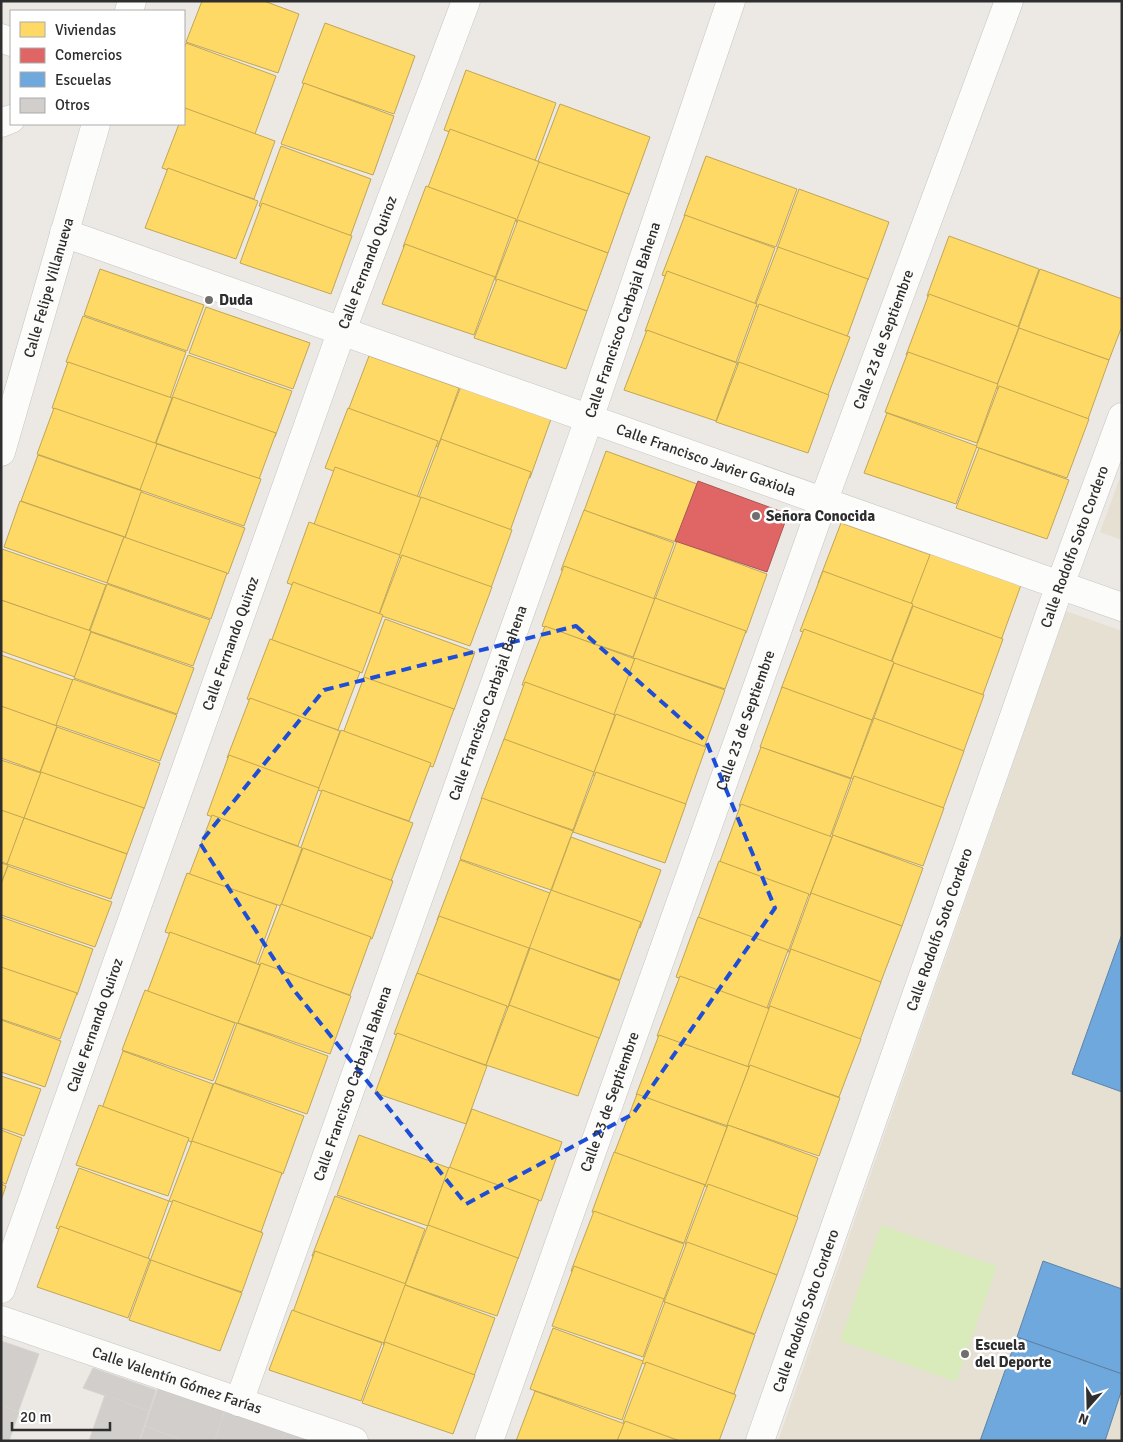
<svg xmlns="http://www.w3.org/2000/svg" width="1123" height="1442" viewBox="0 0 1123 1442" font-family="Signika,sans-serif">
<rect width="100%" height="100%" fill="#ece8e4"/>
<!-- education -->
<g fill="#e6e0d3">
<polygon points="1122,472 1122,540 1100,532"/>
<polygon points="1066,611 1122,631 1122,1441 778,1441"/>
</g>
<!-- pitch -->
<polygon fill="#d9eabb" points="881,1225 997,1266 956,1382 840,1341"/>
<!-- homes -->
<g fill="#ffd966" stroke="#c0a655">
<polygon points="202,1 264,1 299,14 278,73 186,42"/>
<polygon points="325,23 415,56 394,114 302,83"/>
<polygon points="186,43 276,76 255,134 184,109 184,49"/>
<polygon points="466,70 556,103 535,161 444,130"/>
<polygon points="304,83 394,116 373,175 281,144"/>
<polygon points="560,104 650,137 629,195 537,164"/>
<polygon points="185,108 275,141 254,199 162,168 179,124 184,124"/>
<polygon points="450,129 540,162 518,221 427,190"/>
<polygon points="281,146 371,179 350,237 259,206"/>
<polygon points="706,156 797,189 776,247 684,216"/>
<polygon points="539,162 629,194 608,253 516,222"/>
<polygon points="168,168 258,201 236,259 145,228"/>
<polygon points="426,186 516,219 495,278 403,247"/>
<polygon points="799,189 889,222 868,280 777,249"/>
<polygon points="262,203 352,236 331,294 240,263"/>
<polygon points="685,215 775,248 754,306 662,275"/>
<polygon points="518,220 608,253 587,311 495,280"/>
<polygon points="949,236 1039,269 1018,327 927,296"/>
<polygon points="405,244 495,277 474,335 382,304"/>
<polygon points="778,247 868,279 847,337 755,306"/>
<polygon points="100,269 204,305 187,351 84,315"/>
<polygon points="1040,269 1122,299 1122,326 1109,360 1018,329"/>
<polygon points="667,271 757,304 736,362 645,331"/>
<polygon points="497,279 587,311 566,369 474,338"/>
<polygon points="929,294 1019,327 997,385 906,355"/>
<polygon points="759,304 850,337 828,395 737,364"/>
<polygon points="206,307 310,343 293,389 189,353"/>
<polygon points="83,316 186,352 170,398 66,362"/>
<polygon points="1019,328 1109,360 1088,419 996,388"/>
<polygon points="647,330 737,363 716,421 624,390"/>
<polygon points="908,352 998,384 977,443 885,412"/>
<polygon points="188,355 292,391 275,437 171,400"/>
<polygon points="369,356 459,388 438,447 346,416"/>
<polygon points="68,362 172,398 155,444 52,408"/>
<polygon points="739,362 829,395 808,453 716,422"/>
<polygon points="461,386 551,419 530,478 438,446"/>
<polygon points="999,386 1089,419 1067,478 976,447"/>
<polygon points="173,397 276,433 259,479 156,443"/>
<polygon points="54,408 158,444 141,490 37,454"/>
<polygon points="348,408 438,441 416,500 325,468"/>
<polygon points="887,413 977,446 956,504 864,473"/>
<polygon points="441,439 531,472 510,531 418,500"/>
<polygon points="157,444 261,479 244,526 140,490"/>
<polygon points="979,448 1069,480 1047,539 956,508"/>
<polygon points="606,451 697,484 676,542 584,511"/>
<polygon points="38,455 142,491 125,537 21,501"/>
<polygon points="335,467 425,499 404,558 313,527"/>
<polygon points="141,492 245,528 228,574 125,538"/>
<polygon points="421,497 512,530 491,588 399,557"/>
<polygon points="20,501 124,537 107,583 4,547"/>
<polygon points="584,510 674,543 653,601 561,570"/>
<polygon points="309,522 400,555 379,614 287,583"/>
<polygon points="841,523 931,555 909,614 818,583"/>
<polygon points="124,537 227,573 211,619 107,583"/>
<polygon points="677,541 767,574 746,633 654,602"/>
<polygon points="2,549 106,585 89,631 1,600"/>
<polygon points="931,552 1021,585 1000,643 908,612"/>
<polygon points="402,555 492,587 470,646 379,615"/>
<polygon points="564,566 655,599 633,657 542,626"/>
<polygon points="823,571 913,604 891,662 800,631"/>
<polygon points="293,582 383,615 362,673 271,642"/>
<polygon points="107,584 210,620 193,666 90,631"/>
<polygon points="655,598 746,631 725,689 633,658"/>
<polygon points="1,600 91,631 75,677 1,651"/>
<polygon points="913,606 1003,639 982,697 890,666"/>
<polygon points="385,619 475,652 454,710 363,679"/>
<polygon points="545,626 635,659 614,717 522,685"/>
<polygon points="804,629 894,662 872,720 781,689"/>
<polygon points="91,632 194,668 177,714 74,678"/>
<polygon points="270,639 360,672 338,730 247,699"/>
<polygon points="1,655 73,680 57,726 1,707"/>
<polygon points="635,658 725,690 704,748 613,717"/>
<polygon points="894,663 984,695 963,753 872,723"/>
<polygon points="364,677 454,709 433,767 342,736"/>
<polygon points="73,679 177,715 160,761 56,725"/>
<polygon points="525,682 615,715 594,773 503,742"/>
<polygon points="782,687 872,720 851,778 760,747"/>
<polygon points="250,698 340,731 319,789 227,758"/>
<polygon points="1,706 57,726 40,772 1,758"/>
<polygon points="616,714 706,747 685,806 593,775"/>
<polygon points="874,718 964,751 943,809 851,778"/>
<polygon points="57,727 160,763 144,809 40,773"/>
<polygon points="341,730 431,763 409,821 318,790"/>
<polygon points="504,739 594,772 573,830 481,799"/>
<polygon points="761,747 851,779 830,837 739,806"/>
<polygon points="229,755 319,788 298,846 207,815"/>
<polygon points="1,760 41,773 24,819 1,811"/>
<polygon points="41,772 144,808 127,854 24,818"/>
<polygon points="596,772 686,804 665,863 573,832"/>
<polygon points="854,776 944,808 923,866 832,835"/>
<polygon points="322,790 413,823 391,881 300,850"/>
<polygon points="482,798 573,831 551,890 460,859"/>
<polygon points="741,804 832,837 810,895 719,864"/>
<polygon points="1,810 24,818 8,864 1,862"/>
<polygon points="212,815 302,848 281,906 189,875"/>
<polygon points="24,818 127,854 111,899 7,864"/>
<polygon points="833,835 923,868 902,926 810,895"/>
<polygon points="571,837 661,870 640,928 549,897"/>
<polygon points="303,848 393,881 372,939 280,908"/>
<polygon points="460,860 550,893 529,951 437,920"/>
<polygon points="719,861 809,894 788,952 697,921"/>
<polygon points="1,863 8,865 1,884"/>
<polygon points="8,866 112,902 95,947 1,915 1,884"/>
<polygon points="187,873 277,905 256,963 165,932"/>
<polygon points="551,890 641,922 620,980 529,949"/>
<polygon points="811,893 902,926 880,984 789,953"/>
<polygon points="281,904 371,937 350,995 258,964"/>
<polygon points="439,916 529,948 508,1007 416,976"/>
<polygon points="1,917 93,949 77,995 1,969"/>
<polygon points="698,917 788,950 767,1008 676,977"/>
<polygon points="170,932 260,965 239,1024 147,993"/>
<polygon points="530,948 620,981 599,1039 508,1008"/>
<polygon points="791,949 881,982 860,1040 768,1009"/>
<polygon points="261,963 351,996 330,1054 238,1023"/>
<polygon points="1,967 77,993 60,1039 1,1019"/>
<polygon points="417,973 507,1006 486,1065 394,1034"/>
<polygon points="680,976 770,1009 749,1067 657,1036"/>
<polygon points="145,990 235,1023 213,1081 122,1050"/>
<polygon points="509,1005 599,1038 578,1096 486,1065"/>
<polygon points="770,1006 861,1039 839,1097 748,1066"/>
<polygon points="1,1020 61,1041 45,1087 1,1072"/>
<polygon points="237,1023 328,1056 307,1114 215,1083"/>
<polygon points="397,1033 487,1066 466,1124 375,1093"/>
<polygon points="659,1035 749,1067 728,1126 636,1095"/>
<polygon points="123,1051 213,1084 192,1142 101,1111"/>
<polygon points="750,1065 840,1098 819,1156 727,1125"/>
<polygon points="1,1076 41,1089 24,1136 1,1128"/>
<polygon points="214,1083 304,1116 283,1174 191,1143"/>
<polygon points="637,1094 727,1127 706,1185 614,1154"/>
<polygon points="99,1105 189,1138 168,1196 76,1165"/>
<polygon points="472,1109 562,1142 541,1201 449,1169"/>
<polygon points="728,1125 818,1158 797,1217 705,1186"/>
<polygon points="1,1130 22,1138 6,1184 1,1182"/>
<polygon points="359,1135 449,1168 428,1226 337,1195"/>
<polygon points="192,1141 282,1173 261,1232 169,1201"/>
<polygon points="614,1152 705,1185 684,1243 592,1212"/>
<polygon points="449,1167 539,1200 518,1259 427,1228"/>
<polygon points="79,1168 169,1201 148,1259 56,1228"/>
<polygon points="1,1184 6,1186 1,1200"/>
<polygon points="708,1184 798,1217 777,1275 685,1244"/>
<polygon points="335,1196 425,1229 404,1287 312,1256"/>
<polygon points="173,1200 263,1233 242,1292 150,1261"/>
<polygon points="594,1211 684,1244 663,1302 571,1271"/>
<polygon points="428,1225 518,1258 497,1316 405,1285"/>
<polygon points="60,1226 150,1259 128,1318 37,1287"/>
<polygon points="687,1242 777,1275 755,1334 664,1302"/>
<polygon points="315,1251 406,1284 384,1343 293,1312"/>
<polygon points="151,1260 242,1293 220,1351 129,1320"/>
<polygon points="574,1266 664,1299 643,1357 552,1326"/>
<polygon points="405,1285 495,1318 474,1376 383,1345"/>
<polygon points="665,1302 755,1335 734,1394 642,1363"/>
<polygon points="292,1310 382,1343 361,1401 269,1370"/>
<polygon points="553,1328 643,1361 622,1420 530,1389"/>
<polygon points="385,1342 475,1375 453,1434 362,1403"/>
<polygon points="646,1362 736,1395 719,1441 677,1441 623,1422"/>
<polygon points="535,1391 625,1424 619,1441 516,1441"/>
<polygon points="625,1421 680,1441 617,1441"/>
</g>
<!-- shops -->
<polygon fill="#e06666" stroke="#ab5555" points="698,481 788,514 767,572 675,541"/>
<!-- schools -->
<g fill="#6fa8dc" stroke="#5c83a8">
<polygon points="1122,934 1122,1092 1072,1074"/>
<polygon points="1043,1261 1122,1289 1122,1374 1017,1337"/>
<polygon points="1017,1337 1122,1374 1122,1389 1105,1441 980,1441"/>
</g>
<!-- building -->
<g fill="#d1cecb" stroke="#d7d4d0">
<polygon points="1,1341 39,1354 18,1412 1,1406"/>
<polygon points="93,1368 156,1390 149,1411 83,1388"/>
<polygon points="158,1388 225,1410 215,1441 184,1441 145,1426"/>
<polygon points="105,1395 149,1411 139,1441 89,1441"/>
<polygon points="1,1405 19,1412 9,1441 1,1441"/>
<polygon points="225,1410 286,1432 282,1441 215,1441"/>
<polygon points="145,1426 184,1441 140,1441"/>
<polygon points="286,1432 312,1441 282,1441"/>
</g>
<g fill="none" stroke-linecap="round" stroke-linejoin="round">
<!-- minor casing -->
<g stroke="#c5c4c5" stroke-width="29">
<g id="minor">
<polyline points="129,11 132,1"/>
<polyline points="1,38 11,42"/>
<polyline points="1,123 11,119"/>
<path id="s1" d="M 64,233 L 1122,607"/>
<path id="s2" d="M 1,452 L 96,124"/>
<path id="s3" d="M 1,1289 L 342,330 L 466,1"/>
<path id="s4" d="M 239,1402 L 589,419 L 731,1"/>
<path id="s5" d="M 489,1441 L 823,502 L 1009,1"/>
<path id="s6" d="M 760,1441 L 1060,585 L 1122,417"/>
</g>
</g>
<!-- secondary casing -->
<g stroke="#c5c4c5" stroke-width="29">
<g id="secondary">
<path id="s7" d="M 1,1320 L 354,1441"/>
</g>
</g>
<!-- minor -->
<use href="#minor" stroke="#fcfcfb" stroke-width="28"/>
<!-- secondary -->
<use href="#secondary" stroke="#fcfcfb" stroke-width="28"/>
</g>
<!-- marked area -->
<path fill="none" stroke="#1d4ed8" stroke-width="4" stroke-dasharray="10 6" stroke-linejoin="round" d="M 576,626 L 706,741 L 775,908 L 633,1114 L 466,1204 L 293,989 L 200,843 L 324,690 Z"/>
<!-- markers -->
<g fill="#706f6e" stroke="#fff" stroke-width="2">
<circle cx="209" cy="300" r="5"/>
<circle cx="756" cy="516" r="5"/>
<circle cx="965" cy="1354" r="5"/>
</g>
<g text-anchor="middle" stroke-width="5" stroke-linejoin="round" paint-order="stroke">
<!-- street labels -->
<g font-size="15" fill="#2e2e2e" stroke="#fff">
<text dy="5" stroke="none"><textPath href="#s3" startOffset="1090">Calle Fernando Quiroz</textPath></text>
<text dy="5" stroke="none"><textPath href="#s2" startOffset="171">Calle Felipe Villanueva</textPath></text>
<text dy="5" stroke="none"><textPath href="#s4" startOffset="1148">Calle Francisco Carbajal Bahena</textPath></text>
<text dy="5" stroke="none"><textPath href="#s5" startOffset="1170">Calle 23 de Septiembre</textPath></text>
<text dy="5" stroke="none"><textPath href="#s1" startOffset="681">Calle Francisco Javier Gaxiola</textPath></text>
<text dy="5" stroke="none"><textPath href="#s6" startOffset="948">Calle Rodolfo Soto Cordero</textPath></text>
<text dy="5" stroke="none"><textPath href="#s3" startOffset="685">Calle Fernando Quiroz</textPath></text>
<text dy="5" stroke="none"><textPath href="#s4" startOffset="742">Calle Francisco Carbajal Bahena</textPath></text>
<text dy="5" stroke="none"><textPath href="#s5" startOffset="765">Calle 23 de Septiembre</textPath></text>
<text dy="5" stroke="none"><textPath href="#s6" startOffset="542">Calle Rodolfo Soto Cordero</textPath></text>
<text dy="5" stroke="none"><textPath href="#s3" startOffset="280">Calle Fernando Quiroz</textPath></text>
<text dy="5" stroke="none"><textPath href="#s4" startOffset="338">Calle Francisco Carbajal Bahena</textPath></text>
<text dy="5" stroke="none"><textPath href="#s5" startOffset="360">Calle 23 de Septiembre</textPath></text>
<text dy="5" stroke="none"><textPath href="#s6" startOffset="138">Calle Rodolfo Soto Cordero</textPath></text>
<text dy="5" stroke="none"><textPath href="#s7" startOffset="186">Calle Valentín Gómez Farías</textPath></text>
</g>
<!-- poi labels -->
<g font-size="15" font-weight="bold" fill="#2e2e2e" stroke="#fff" text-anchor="start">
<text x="219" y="305">Duda</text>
<text x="766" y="521">Señora Conocida</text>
<text x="975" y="1350">Escuela<tspan x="975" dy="17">del Deporte</tspan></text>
</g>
</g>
<!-- border -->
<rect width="1123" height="1442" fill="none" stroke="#2e2e2e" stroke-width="5"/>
<!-- legend -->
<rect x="10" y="10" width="175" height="115" fill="#ffffff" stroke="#ababab"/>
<rect x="20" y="22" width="25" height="15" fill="#ffd966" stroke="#ababab"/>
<text x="55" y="35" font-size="15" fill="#2e2e2e">Viviendas</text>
<rect x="20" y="48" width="25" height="15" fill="#e06666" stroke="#ababab"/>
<text x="55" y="60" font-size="15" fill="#2e2e2e">Comercios</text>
<rect x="20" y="72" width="25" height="15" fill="#6fa8dc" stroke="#ababab"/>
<text x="55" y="85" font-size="15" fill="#2e2e2e">Escuelas</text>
<rect x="20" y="98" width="25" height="15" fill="#d1cecb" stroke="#ababab"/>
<text x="55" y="110" font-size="15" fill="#2e2e2e">Otros</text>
<!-- north arrow -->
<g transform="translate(1088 1407) rotate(200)" stroke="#ffffff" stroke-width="4" paint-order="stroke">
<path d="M0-4L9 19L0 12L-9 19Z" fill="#2e2e2e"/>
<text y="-8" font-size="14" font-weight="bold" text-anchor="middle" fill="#2e2e2e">N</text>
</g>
<!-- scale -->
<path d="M12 1422v8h98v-8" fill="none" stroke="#2e2e2e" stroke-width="2.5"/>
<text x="20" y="1422" font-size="15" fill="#2e2e2e" stroke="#ffffff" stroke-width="4" paint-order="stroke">20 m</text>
</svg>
